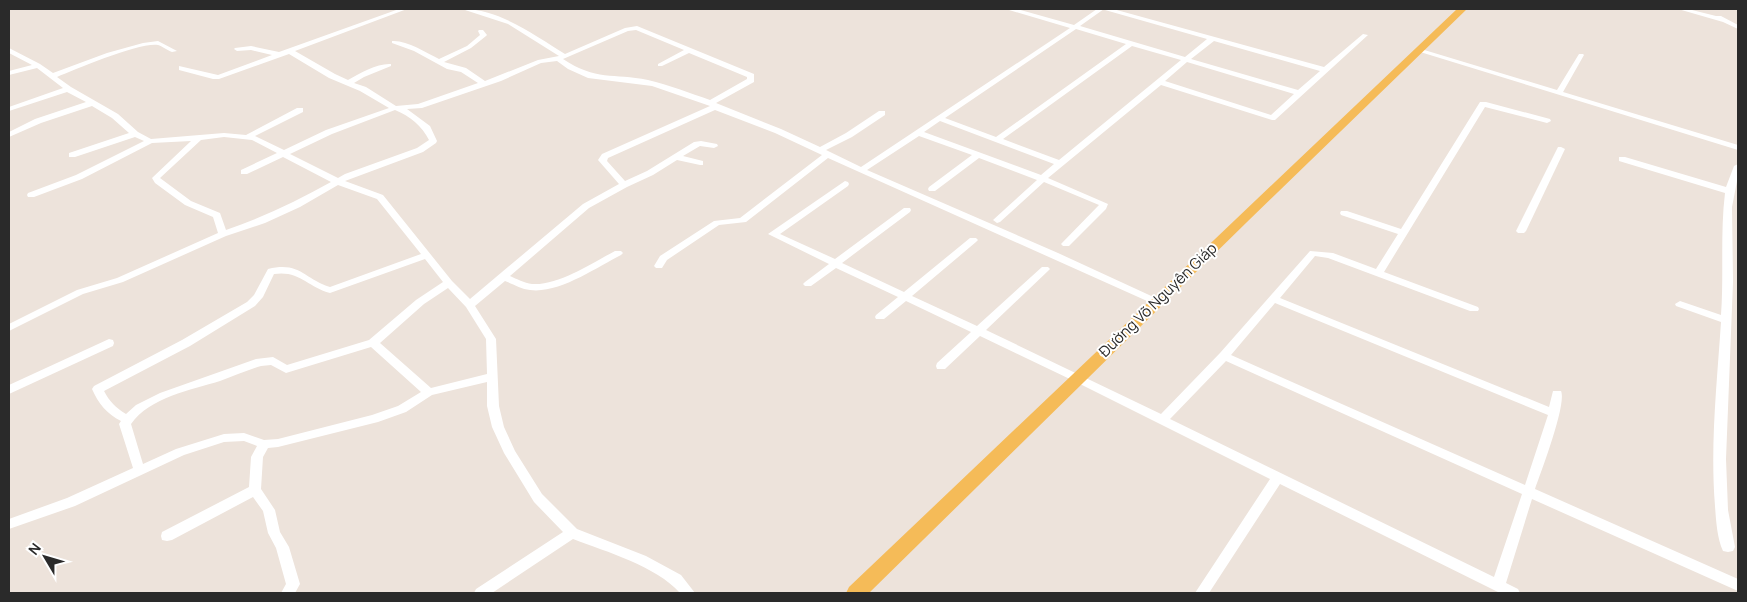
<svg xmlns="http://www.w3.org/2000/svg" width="1747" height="602" viewBox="0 0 1747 602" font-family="Manrope,sans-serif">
<rect width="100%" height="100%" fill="#ede3db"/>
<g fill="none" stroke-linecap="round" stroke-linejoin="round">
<!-- minor -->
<g fill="#fff" fill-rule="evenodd">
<path d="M 399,9 L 407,9 L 295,51 L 335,74 L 348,80 C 360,73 378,63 391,64 L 391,66 L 364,77 L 354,83 L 366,87 L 396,106 L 418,104 L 478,83 L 461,72 L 447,69 L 414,51 L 392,43 L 392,41 C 407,40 425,52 439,59 L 467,46 L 480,35 L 478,31 L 479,30 L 483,30 L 487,35 L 486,36 L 471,48 L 444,62 L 466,68 L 485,81 L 538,60 L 559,56 L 508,24 L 465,10 L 464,9 C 499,9 536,36 565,54 L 625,28 L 637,26 L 754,74 L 754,82 L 716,103 L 781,129 L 820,147 L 846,133 L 879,111 L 885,111 L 885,115 L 852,137 L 826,150 L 861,167 L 1070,28 L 1009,10 L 1008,9 L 1017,9 L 1074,25 L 1097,9 L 1113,9 L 1324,67 L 1363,34 L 1368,35 L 1275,120 L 1272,120 L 1161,85 L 1048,178 L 1108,204 L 1106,209 L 1069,246 L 1063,246 L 1061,244 L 1099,205 L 1044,182 L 1000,222 L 997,223 L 993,220 L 1037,180 L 979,158 L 935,191 L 929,191 L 928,189 L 929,187 L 972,155 L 919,136 L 867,170 L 1058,253 L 1160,300 L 1161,302 L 1160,304 L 1156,305 L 828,158 L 746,222 L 719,225 L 667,260 L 662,268 L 656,268 L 654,266 L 660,256 L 714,221 L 740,218 L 822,155 L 775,133 L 715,110 L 608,158 L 607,161 L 625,181 L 647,171 L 694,142 L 701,141 L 717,144 L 718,146 L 714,148 L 700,146 L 683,156 L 703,161 L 703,165 L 700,165 L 677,160 L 653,175 L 627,187 L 589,208 L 510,276 C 517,279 524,283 532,284 C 558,286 592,263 615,251 L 621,251 L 623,253 L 621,255 C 597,267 559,294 530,290 C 521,289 513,284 505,281 L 475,306 L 496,339 L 499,406 L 504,427 L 515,451 L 542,494 L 577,529 L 646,556 L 681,575 L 695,593 L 680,593 C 656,566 607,552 573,539 L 492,593 L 474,593 L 476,589 L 563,532 L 534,502 L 504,453 L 492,427 L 487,406 L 487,382 L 432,395 L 406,412 L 378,422 L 278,447 L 268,448 L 263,457 L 261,489 L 275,510 L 280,532 L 289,547 L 300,584 L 295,593 L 281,593 L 286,584 L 276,548 L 268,533 L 263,511 L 253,497 L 172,540 L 167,541 L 162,540 L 161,536 L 162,532 L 249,487 L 251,457 L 257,446 L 244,441 L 224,442 L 184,455 L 75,506 L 9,529 L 9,519 L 67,498 L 133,468 L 119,424 L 121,421 C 107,414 98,403 92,389 L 94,386 L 182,340 L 247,302 L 254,295 L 268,269 C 300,261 304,279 330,287 L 421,254 L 377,199 L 338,185 L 300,207 L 265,223 L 226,236 L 123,282 L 83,294 L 9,331 L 9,324 L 77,290 L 117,278 L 218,233 L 213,217 L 185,205 L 155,183 L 152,178 L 191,141 L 152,143 L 82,179 L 34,197 L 28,197 L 27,195 L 28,193 L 76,175 L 144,141 L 135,137 L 75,157 L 69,157 L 69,153 L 129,133 L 112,118 L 92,106 L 41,123 L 9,137 L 9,132 L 35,119 L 86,102 L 67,92 L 9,111 L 9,107 L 63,88 L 37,68 L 9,75 L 9,71 L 32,65 L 9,53 L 9,48 L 40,64 L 53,73 L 107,53 L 143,43 L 158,41 L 177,51 L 172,52 C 167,50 162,46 158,45 C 140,42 76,69 57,77 L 71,87 L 118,114 L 138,132 L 151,139 L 224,133 L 246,135 L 297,108 L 303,108 L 303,112 L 255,136 L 284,150 L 326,130 L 389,108 L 360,91 L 329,78 L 289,54 L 219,79 L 213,79 L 179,70 L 179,66 L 218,75 L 272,55 L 251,50 L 237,51 L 234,49 L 235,48 L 251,46 L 279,52 ZM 1104,9 L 1105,10 L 1207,39 L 1185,57 L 1080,26 ZM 1076,29 L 1126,44 L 996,137 L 945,118 ZM 636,30 L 684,50 L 658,64 L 658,66 L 662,66 L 689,53 L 747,77 L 747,79 L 710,100 C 690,93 669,85 648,80 C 613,73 596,81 563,59 L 628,31 ZM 1214,41 L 1320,71 L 1298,90 L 1191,59 ZM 1132,46 L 1181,60 L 1059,160 L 1003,139 ZM 557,61 L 568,69 L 588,78 L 652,86 L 710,106 L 602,154 L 598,160 L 619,184 L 583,204 L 470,299 L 452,281 L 383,195 L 345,181 L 423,152 L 436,143 L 437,141 L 430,126 L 407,109 L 422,108 L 501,81 L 541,63 ZM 1187,62 L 1294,94 L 1271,115 L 1165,81 ZM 395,110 C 410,116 422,126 429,140 L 417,148 L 345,174 L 338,178 L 290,154 L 332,134 ZM 940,121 L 1054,164 L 1041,175 L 924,132 ZM 224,137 L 252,140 L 277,153 L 241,170 L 241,174 L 247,174 L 283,157 L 331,182 C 297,201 264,217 226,230 L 220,213 L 191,201 L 160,178 L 201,140 ZM 425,259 L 443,282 L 416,300 L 369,340 L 287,365 L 273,357 L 256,359 L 160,393 L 136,405 L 126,414 C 116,408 109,401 104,391 L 190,346 L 255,306 L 263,297 L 274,274 C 299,270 308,287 330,293 ZM 448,288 L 466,307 L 486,339 L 487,374 L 431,388 L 380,343 L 424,304 ZM 371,347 L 421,392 L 398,406 L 372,415 L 278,439 L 264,440 L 244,433 L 224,434 L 176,449 L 143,464 L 131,424 C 150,397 191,390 220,381 C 234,376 247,370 261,366 L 271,365 L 286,373 Z"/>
<polygon points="1678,9 1688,9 1716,16 1721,16 1738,25 1738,29 1723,22"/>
<polygon points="1417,49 1421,49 1557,90 1579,54 1583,54 1584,55 1563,92 1738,145 1738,150 1417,51"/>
<path d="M 1480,102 L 1486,102 L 1550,119 L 1551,121 L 1547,123 L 1485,107 L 1384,272 L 1478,307 L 1479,309 L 1478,311 L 1470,311 L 1328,258 L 1315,256 L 1280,298 L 1549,407 L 1553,391 L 1561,391 C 1567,404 1541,472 1535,489 L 1738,579 L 1738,591 L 1532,499 L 1506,583 L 1518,589 L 1520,593 L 1500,593 L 1280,484 L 1209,593 L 1195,593 L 1270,479 L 1074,381 L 980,336 L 945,369 L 937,369 L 936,366 L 937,363 L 971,332 L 906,301 L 884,319 L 876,319 L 875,317 L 876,315 L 898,297 L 836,268 L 811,286 L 805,286 L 803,284 L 805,282 L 829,264 L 768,234 L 845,181 L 848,182 L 849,184 L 848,186 L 780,234 L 835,259 L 904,208 L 910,208 L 911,210 L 910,212 L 842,263 L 904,292 L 970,238 L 976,238 L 978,240 L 976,242 L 912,296 L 977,326 L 1042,267 L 1048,267 L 1050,269 L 1048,271 L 986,330 L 1161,414 L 1220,353 L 1310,251 L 1333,253 L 1376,269 L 1398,234 L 1341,215 L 1340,213 L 1341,211 L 1347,211 L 1401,229 ZM 1275,303 L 1548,415 L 1525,485 L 1231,355 ZM 1226,361 L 1522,494 L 1494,577 L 1170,419 Z"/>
<polygon points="1558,147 1561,147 1565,149 1526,231 1524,233 1518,233 1516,231"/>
<path d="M 1619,157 L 1625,157 L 1726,187 L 1734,166 L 1738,164 L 1738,176 L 1732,207 L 1733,282 L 1726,459 L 1728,510 L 1735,547 L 1733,551 L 1728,552 L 1723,551 C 1717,538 1716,520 1715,506 C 1710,445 1717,383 1721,322 L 1676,306 L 1675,304 L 1680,301 L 1721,315 C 1724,274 1720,233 1725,193 L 1619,161 Z"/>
<polygon points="109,339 113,340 114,343 113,346 9,394 9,385"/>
</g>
<!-- primary -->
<polygon fill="#f5bb58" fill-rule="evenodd" points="1457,9 1467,9 1247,222 869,593 846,593 849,587"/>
</g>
<g text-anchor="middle" stroke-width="4" stroke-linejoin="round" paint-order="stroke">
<!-- street labels -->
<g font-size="15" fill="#2a2a2a" stroke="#fff">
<text transform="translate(1158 300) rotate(-44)" y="5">Đường Võ Nguyên Giáp</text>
</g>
</g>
<!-- border -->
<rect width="1747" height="602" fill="none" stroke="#2a2a2a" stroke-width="20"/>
<!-- north arrow -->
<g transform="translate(45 557) rotate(308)" stroke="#ffffff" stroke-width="4" paint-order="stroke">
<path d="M0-4L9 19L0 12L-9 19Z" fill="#2a2a2a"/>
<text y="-8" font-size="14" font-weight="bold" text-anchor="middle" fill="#2a2a2a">N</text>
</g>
</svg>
